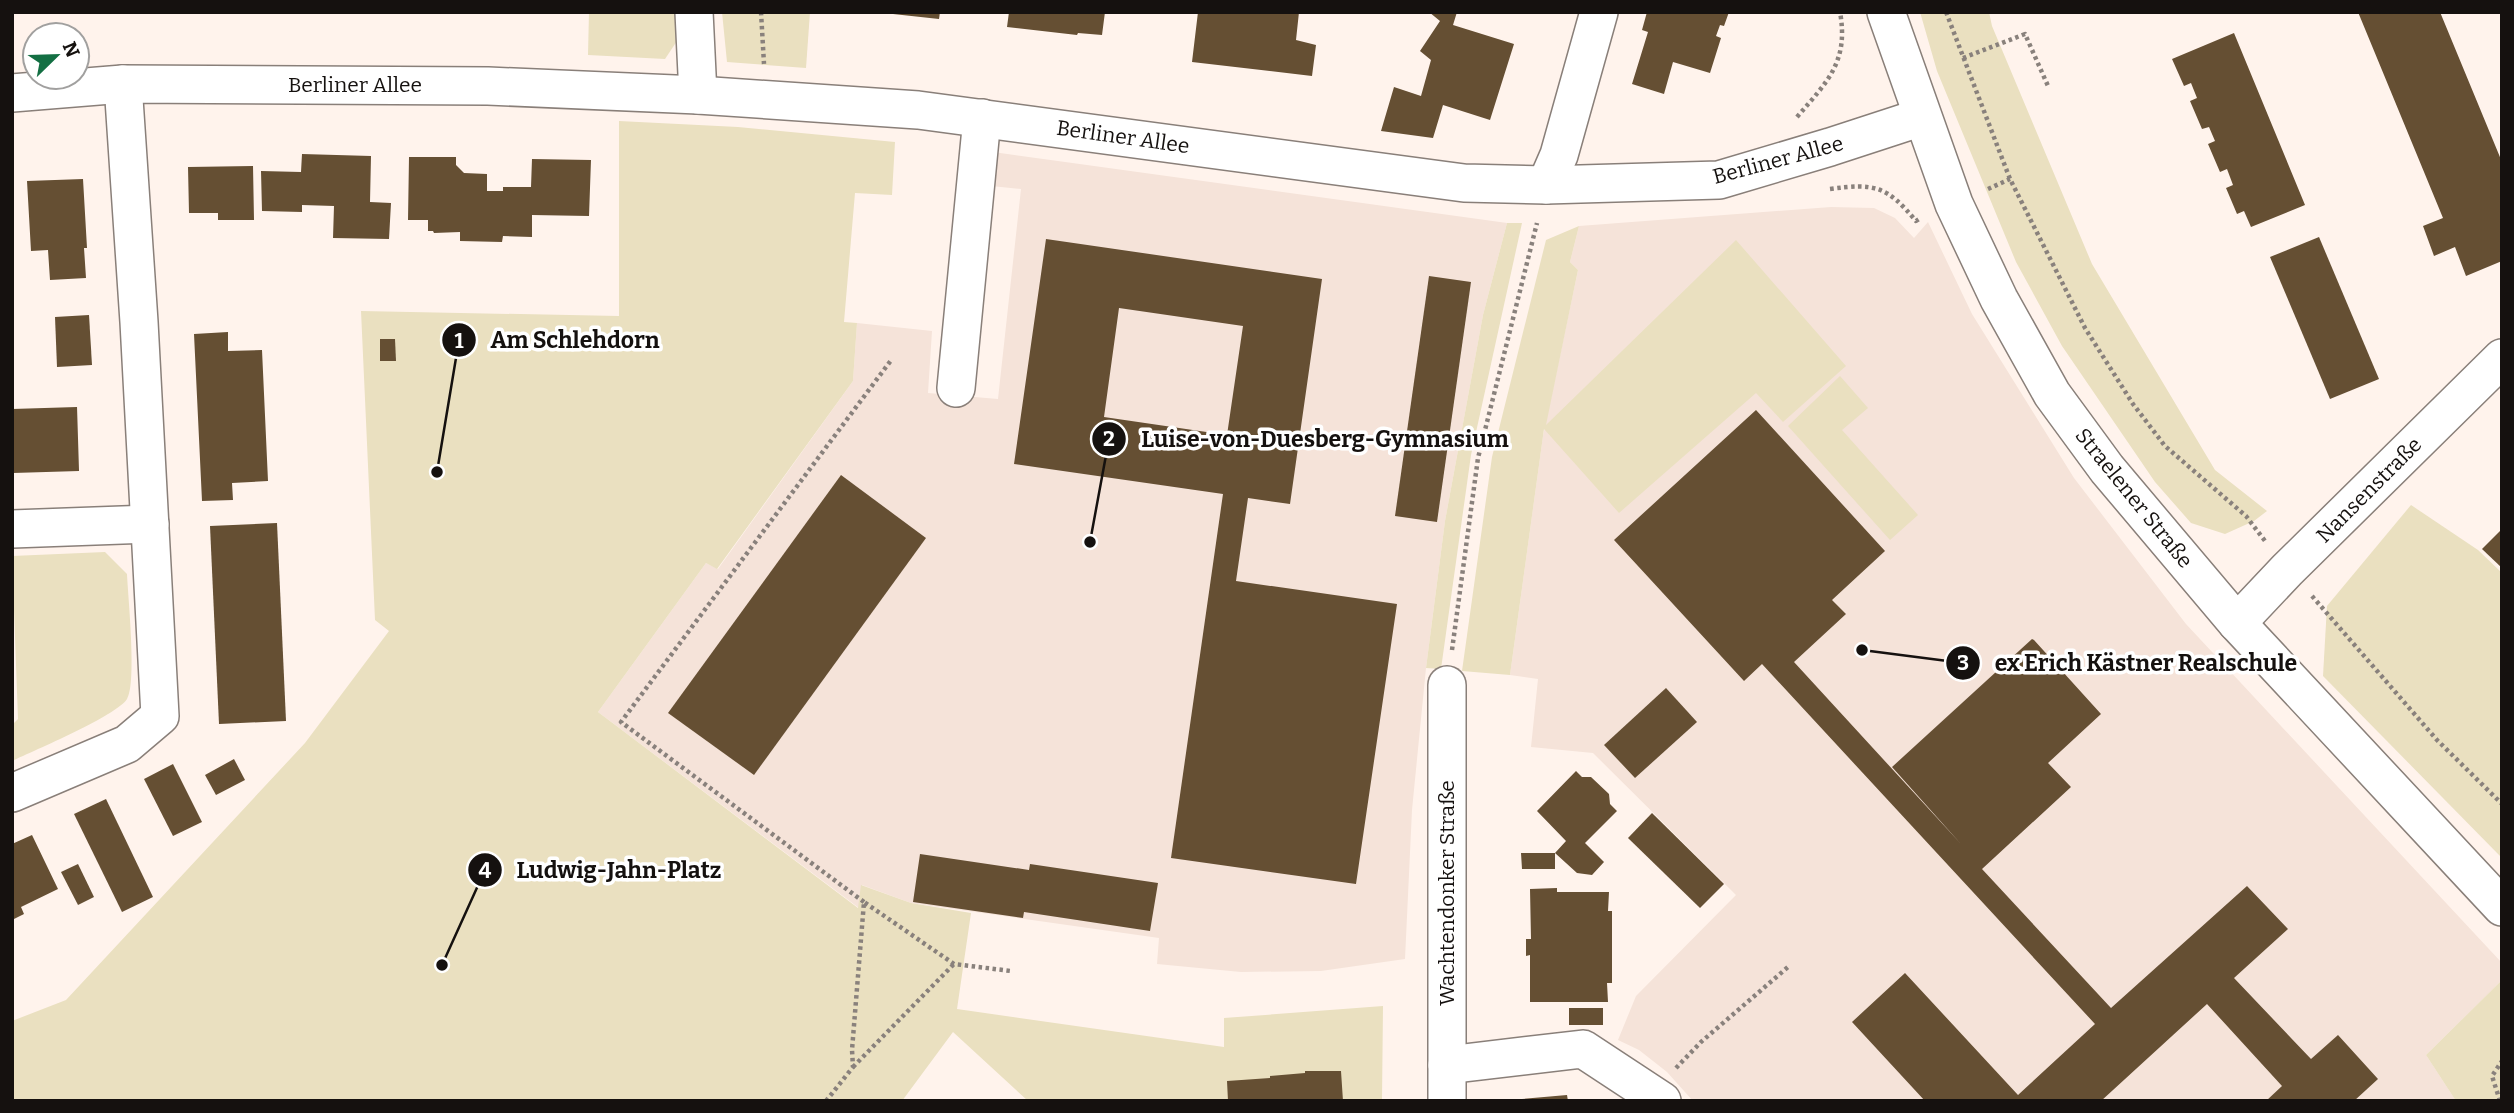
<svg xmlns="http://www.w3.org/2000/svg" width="2514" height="1113" viewBox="0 0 2514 1113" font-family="Bitter,serif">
<rect width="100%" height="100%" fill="#fff3ec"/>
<!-- built -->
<g fill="#f5e3d9">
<polygon points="993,152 1507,223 1483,315 1445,521 1426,668 1412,810 1405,959 1321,971 1241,972 1157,964 1159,938 911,903 862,885 859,908 598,712 706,563 718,569 853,381 857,323 932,331 928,393 998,399 1021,189 991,186"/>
<polygon points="1831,207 1874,208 1895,218 1914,238 1928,222 1972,314 2074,478 2186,624 2502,963 2502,980 2426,1055 2456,1101 1693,1101 1667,1072 1639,1050 1618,1040 1636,996 1736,895 1593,753 1531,747 1538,679 1510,675 1543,436 1578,270 1570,262 1579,226"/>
</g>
<!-- green -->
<g fill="#eae0c0">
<polygon points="589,12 678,12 679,38 665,59 588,55"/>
<polygon points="722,12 810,12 806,68 727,62"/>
<polygon points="1920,12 1989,12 1992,26 2092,264 2215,470 2267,511 2254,521 2225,534 2191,523 2155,482 2062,346 2016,262 1937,71"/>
<polygon points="619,121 738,127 895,142 892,195 855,193 844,322 857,323 853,381 717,569 706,563 598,712 858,908 861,885 911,903 971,913 957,1009 1224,1047 1224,1018 1383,1006 1382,1101 1028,1101 953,1032 902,1101 12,1101 12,1021 66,1000 305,743 389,631 375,620 361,311 619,316"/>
<polygon points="1507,223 1522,223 1471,455 1441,669 1426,668 1445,521 1483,315"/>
<polygon points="1579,226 1570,262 1578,270 1546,425 1736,240 1846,366 1783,422 1756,393 1619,513 1544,429 1510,675 1462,671 1492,457 1546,240"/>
<polygon points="1840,376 1868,408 1842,430 1918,515 1890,540 1788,426"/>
<polygon points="2411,505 2478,550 2502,573 2502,858 2323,676 2327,606"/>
<path d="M 105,552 L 127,574 C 128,597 137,683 127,699 C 116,716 35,750 12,761 L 12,725 L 18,719 L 12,556 Z"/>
<polygon points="2502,980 2502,1101 2456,1101 2426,1055"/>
</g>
<!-- building -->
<g fill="#654f33" fill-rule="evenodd">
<polygon points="893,12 940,12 939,19 893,14"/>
<polygon points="1009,12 1105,12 1102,35 1078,33 1077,35 1007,27"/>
<polygon points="1198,12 1299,12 1296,40 1316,45 1312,76 1192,62"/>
<polygon points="1429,12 1457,12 1453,25 1514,44 1490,120 1443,105 1433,138 1381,131 1394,87 1421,96 1431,60 1420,51 1440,21"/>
<polygon points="1647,12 1729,12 1724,26 1720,25 1716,36 1721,38 1710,73 1673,62 1664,94 1632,84 1648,32 1642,30"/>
<polygon points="2358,12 2440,12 2502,162 2502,261 2466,276 2455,247 2434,256 2423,226 2443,218"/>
<polygon points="2234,33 2305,205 2251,227 2244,211 2237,214 2226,188 2233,185 2227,169 2220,172 2208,144 2215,141 2209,127 2202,129 2190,101 2197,98 2191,83 2184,86 2172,59"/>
<polygon points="302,154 371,156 370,202 391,203 389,239 333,238 334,206 302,205 302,212 262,211 261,171 301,172"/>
<polygon points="409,157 456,157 456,165 464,173 487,174 487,191 503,191 503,187 531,187 532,159 591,160 589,216 532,215 532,237 503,236 502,242 460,241 460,232 434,233 433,231 428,231 428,220 408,220"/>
<polygon points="253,166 254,220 218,220 218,213 189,213 188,167"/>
<polygon points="83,179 87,248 84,248 86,278 50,280 48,250 31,251 27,181"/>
<polygon points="2319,237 2379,379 2330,399 2270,257"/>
<path d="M 1046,239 L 1322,279 L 1290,504 L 1248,498 L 1236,581 L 1397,604 L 1356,884 L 1171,858 L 1223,494 L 1014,464 ZM 1119,308 L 1243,326 L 1227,435 L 1104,417 Z"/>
<polygon points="1429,276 1471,282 1437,522 1395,516"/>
<polygon points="89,315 92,365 57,367 55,317"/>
<polygon points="228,332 228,351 262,350 268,481 232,483 233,500 202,501 194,334"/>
<polygon points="380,339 395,339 396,361 380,361"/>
<polygon points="77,407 79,471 13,473 12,409"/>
<polygon points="1756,410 1885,551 1832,600 1846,614 1794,662 1961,844 1892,767 2032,639 2034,640 2101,714 2048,763 2071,787 1982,869 2111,1008 2247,886 2288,929 2234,978 2311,1059 2338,1035 2378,1079 2354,1101 2266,1101 2282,1086 2207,1004 2101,1101 1925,1101 1852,1022 1905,973 2018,1095 2095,1024 1762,664 1744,681 1614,540"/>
<polygon points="841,475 926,538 754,775 668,713"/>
<polygon points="277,523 286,721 219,724 210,526"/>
<polygon points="2502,529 2502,568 2482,549"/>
<polygon points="1666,688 1697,722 1635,778 1604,745"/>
<polygon points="234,759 245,780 216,795 205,775"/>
<polygon points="173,764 202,822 173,836 144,779"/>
<polygon points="1576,771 1582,777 1591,777 1609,794 1610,804 1617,811 1585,843 1604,862 1592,875 1577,873 1555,853 1566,841 1537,811"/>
<polygon points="106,799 153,897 122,912 74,814"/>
<polygon points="1652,813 1724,884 1700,908 1628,838"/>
<polygon points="32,835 58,889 21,907 24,914 12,920 12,844"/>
<polygon points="1521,853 1555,853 1555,869 1522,869"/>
<polygon points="920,854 1029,870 1030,864 1158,883 1150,931 1024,912 1023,918 913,902"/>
<polygon points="78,864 94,897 78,905 61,872"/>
<polygon points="1557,888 1557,892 1609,892 1608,911 1612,911 1612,983 1607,983 1608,1002 1530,1002 1530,955 1526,956 1526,939 1531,939 1530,889"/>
<rect x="1569" y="1008" width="34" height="17"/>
<polygon points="1305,1071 1341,1071 1343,1101 1228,1101 1227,1081 1270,1078 1270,1076 1305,1073"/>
<polygon points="1567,1095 1568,1101 1522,1101 1522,1099"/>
</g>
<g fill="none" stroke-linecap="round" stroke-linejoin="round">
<!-- minor casing -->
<g stroke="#897f79" stroke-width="40">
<g id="minor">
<polyline points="694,12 698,95"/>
<polyline points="1886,12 1954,204 1999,299 2052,394 2107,469 2237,623 2502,907"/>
<polyline points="12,93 123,84 488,86 698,95 918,110 1464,183 1546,185 1719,180 1830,147 1922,117"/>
<polyline points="1546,185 1559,155 1599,12"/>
<polyline points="956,388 982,118"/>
<polyline points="12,529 150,524"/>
<polyline points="2237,623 2287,570 2502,358"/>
<polyline points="12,793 127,744 160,716 139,322 123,84"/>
<polyline points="1447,1065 1583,1049 1662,1101"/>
<polyline points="1447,1101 1447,685"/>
</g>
</g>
<!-- path -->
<g stroke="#89817c" stroke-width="4.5" stroke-dasharray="3.5 3.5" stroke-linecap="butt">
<polyline points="761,12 764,64"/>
<polyline points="1946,12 2010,179 2085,328 2133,404 2165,446 2246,516 2265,541"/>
<polyline points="1963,58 2025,34 2048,86"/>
<path d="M 1797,117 C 1827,82 1849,62 1840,12"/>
<path d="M 1830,189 C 1875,183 1887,186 1916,221 L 1919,219"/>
<polyline points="1988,189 2010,179"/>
<polyline points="2312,596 2437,740 2502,804"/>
<polyline points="1452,650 1478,458 1537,223"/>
<polyline points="864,902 621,722 892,359"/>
<polyline points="853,1067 954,964"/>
<polyline points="1676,1068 1701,1042 1788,967"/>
<polyline points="826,1101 853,1067 852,1050 864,902 954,964 1011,971"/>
<polyline points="2500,1101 2492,1076 2502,1061"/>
</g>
<!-- minor -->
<use href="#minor" stroke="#fff" stroke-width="37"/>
</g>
<g text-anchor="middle" stroke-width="7" stroke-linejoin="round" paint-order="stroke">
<!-- street labels -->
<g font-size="21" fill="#15110f" stroke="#fff">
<text x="355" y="92">Berliner Allee</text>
<text transform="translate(1123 137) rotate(8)" y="7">Berliner Allee</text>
<text transform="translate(1778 160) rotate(-15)" y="7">Berliner Allee</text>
<text transform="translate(2369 490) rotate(-45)" y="7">Nansenstraße</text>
<text transform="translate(2134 498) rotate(51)" y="7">Straelener Straße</text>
<text transform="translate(1447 893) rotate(-90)" y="7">Wachtendonker Straße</text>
</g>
</g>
<!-- callouts -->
<path fill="none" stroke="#15110f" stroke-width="2.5" d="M437 472L459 340M1090 542L1109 439M1862 650L1963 663M442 965L485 870"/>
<g fill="#15110f" stroke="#fff" stroke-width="2.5">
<circle cx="437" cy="472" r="7"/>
<circle cx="1090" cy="542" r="7"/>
<circle cx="1862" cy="650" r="7"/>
<circle cx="442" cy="965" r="7"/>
<circle cx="459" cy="340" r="18"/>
<circle cx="1109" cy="439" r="18"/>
<circle cx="1963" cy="663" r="18"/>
<circle cx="485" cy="870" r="18"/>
</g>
<g font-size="21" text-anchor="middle" font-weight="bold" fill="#fff">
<text x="459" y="348">1</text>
<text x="1109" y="446">2</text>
<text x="1963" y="670">3</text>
<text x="485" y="878">4</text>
</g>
<g font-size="23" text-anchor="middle" font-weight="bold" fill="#15110f" stroke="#fff" stroke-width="7" stroke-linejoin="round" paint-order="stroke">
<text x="575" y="348">Am Schlehdorn</text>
<text x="1325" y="447">Luise-von-Duesberg-Gymnasium</text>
<text x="2146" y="671">ex Erich Kästner Realschule</text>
<text x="619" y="878">Ludwig-Jahn-Platz</text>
</g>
<!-- border -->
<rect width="2514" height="1113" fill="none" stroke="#15110f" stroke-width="28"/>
<!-- north arrow -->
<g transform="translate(56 56) rotate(67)"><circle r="33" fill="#ffffff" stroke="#a1a09f" stroke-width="2"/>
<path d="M0-5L12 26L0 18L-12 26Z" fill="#136f43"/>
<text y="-10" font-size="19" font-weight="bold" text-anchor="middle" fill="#15110f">N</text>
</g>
</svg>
